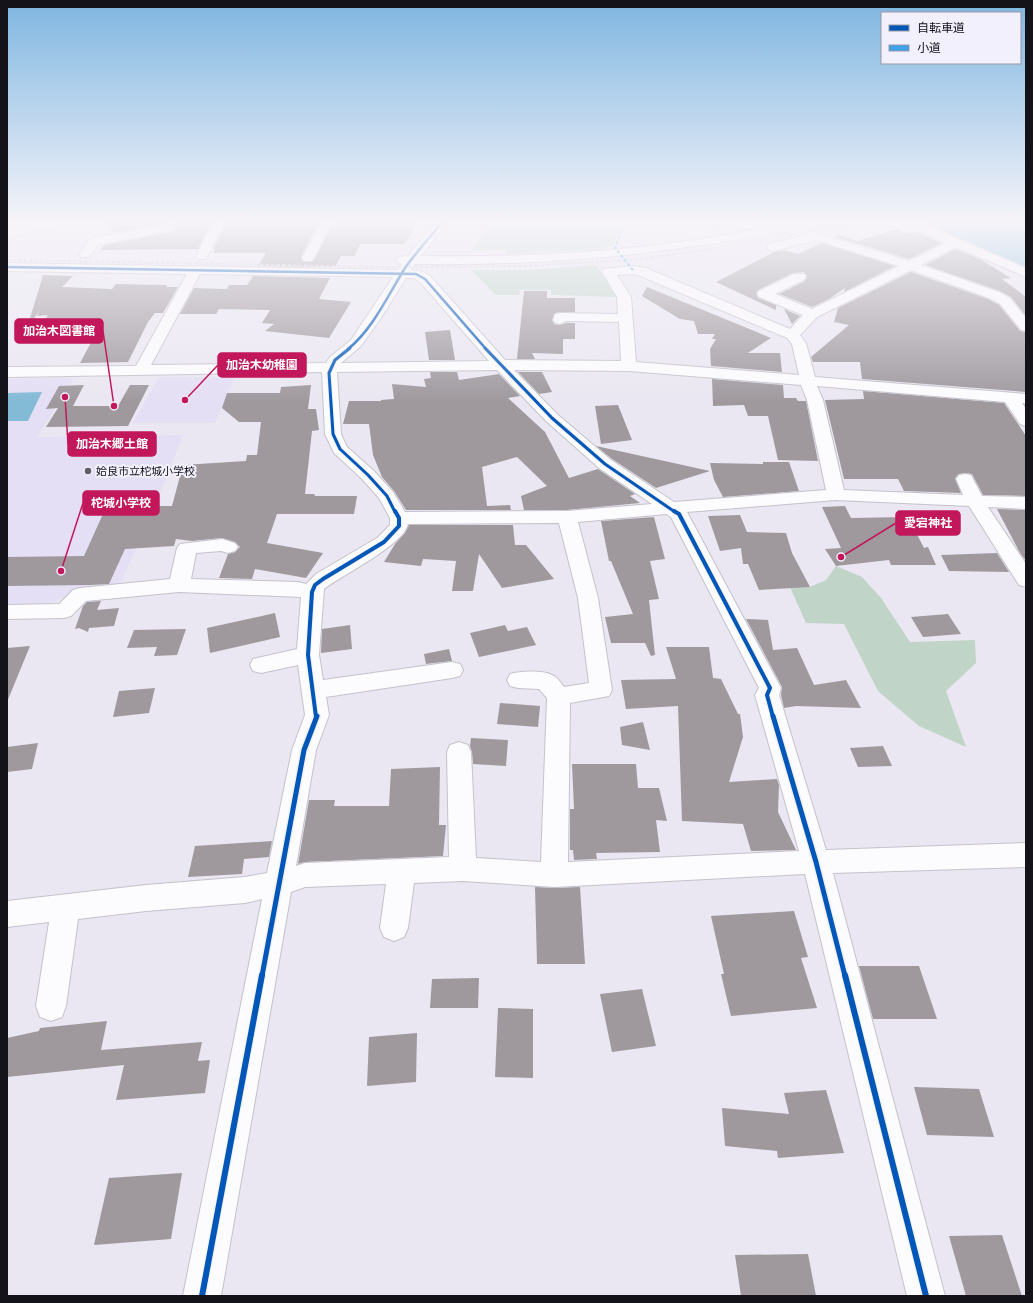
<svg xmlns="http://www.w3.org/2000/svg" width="1033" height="1303" viewBox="0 0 1033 1303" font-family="'Work Sans','Noto Sans JP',sans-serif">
<rect width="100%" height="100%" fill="#eae7f2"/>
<!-- built -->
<g fill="#e4dff4">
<polygon points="159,377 235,377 215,423 133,423"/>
<polygon points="74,378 37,437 183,435 148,523 118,588 77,591 42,608 7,608 7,379"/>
</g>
<!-- green -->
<g fill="#c0d4c8">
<polygon points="493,220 623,220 613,245 604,249 506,254 506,250 472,250"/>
<polygon points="596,265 617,297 551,295 551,290 520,290 519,295 496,295 471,270 528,270"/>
<polygon points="836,566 862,577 881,598 910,642 975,640 976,663 946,691 966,747 919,726 878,691 844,624 806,623 790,587 810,587 826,580"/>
</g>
<!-- water -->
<g fill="#83bad6">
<polygon points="918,220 1026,220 1026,267"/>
<polygon points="42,392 28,421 7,421 7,393"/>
</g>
<!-- building -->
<g fill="#9f999e">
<polygon points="105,220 166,220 165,223 114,233"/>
<polygon points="181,220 212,220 198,249 100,250 105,245 174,231"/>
<polygon points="246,220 320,220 301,257 304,262 313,262 335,220 415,220 412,233 404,244 360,244 355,256 341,256 335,267 258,266 266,253 213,253 215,249 213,249 227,221"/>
<polygon points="897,229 908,233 916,232 942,243 909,259 835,237 840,235 857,241"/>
<polygon points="822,243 895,266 844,292 845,288 829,299 812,307 779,294 805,281 807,276 804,272 793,273 758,290 756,293 758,298 776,305 776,310 716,282 774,252 784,250 798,254"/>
<polygon points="955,249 980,259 1011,278 1002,279 1026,297 1026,316 1011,297 1000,291 925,265"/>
<polygon points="911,272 988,299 999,305 1020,331 1026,332 1026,392 862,379 860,362 813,362 811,357 849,325 834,322 838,308"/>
<polygon points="43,275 73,276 62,287 112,289 116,284 167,285 166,287 178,287 163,313 155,313 148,322 128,362 80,363 101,324 40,328 48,315 37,316 40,311 28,325"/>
<polygon points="253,276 330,278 319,299 351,302 329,338 265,331 274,324 262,323 270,310 219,309 216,314 180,314 194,288 227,289 229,285 247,285"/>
<polygon points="647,287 771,338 748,353 780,353 782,372 711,366 710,349 716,339 712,339 715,334 698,334 694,321 680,319 642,296"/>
<polygon points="524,291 547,291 547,298 575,298 575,312 555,313 552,320 554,324 560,325 566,323 575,323 575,339 563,339 563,354 532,353 535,359 517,359"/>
<polygon points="784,309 800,316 792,324"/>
<polygon points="450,330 455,360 429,360 425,332"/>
<polygon points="430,372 457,372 459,380 499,374 520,396 508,398 545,432 569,478 598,469 635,494 630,496 640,503 567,510 524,510 521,496 547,486 517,457 482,467 487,506 510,505 511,510 406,510 394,491 382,477 373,455 369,424 343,424 349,401 381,401 381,400 394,399 392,384 426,387 424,379 431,378"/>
<polygon points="518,372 542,372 552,392 539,394"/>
<polygon points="712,379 783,385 784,398 796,398 798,401 806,401 818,461 778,460 768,416 748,416 744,405 713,406"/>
<polygon points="84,385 73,406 118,406 130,385 149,385 128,426 46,427 58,408 46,409 59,386"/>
<polygon points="311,385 308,409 316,409 319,430 312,431 305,494 314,494 315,496 357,496 354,514 277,514 267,543 323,553 306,578 255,569 252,579 219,578 228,554 235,552 240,547 235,542 222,538 192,541 176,539 174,546 125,549 109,584 90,585 7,586 7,557 84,556 103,514 152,514 155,506 172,506 183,465 246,461 247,455 257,455 261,422 239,422 222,408 227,393 280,393 281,387"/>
<polygon points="863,391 1004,403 1026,436 1026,496 983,495 972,474 965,473 959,474 955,478 961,493 904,491 898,479 844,479 825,400 864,399"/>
<polygon points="618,405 632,440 601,444 595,406"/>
<polygon points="596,446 710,471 656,488 612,459"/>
<polygon points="763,462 789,462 799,491 723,497 714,480 710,463 763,464"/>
<polygon points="845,506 851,518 908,517 924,548 928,547 936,565 891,565 889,560 836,566 825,549 841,548 822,507"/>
<polygon points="997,509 1026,510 1026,561 1020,553"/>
<polygon points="740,515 747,532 786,533 792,553 810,587 759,590 748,564 743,564 741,548 720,551 708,516"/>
<polygon points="654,517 665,559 650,561 659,599 649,600 655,655 651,656 645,643 611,643 605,617 633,614 611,561 609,561 601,521"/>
<polygon points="409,525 513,525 515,545 526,545 554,579 502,588 479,554 473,591 452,591 456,561 423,559 421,566 384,562 395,544 405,533"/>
<polygon points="997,553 1009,572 949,571 941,555"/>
<polygon points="101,601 97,610 119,608 114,626 89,628 88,632 79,628 75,629 83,606 87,602"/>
<polygon points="275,613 280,637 210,653 207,628"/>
<polygon points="948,614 961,634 923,637 911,617"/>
<polygon points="746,619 768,620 773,650 797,648 814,685 846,680 861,708 796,706 784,708 781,695 782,687"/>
<polygon points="350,625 352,649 321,653 322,629"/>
<polygon points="505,625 508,631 527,627 536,645 479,657 470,633"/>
<polygon points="186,629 177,655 154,656 157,647 127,648 134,630"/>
<polygon points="30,646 7,702 7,648"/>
<polygon points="666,647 709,647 713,678 721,679 738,714 740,714 743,737 729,782 777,779 779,785 778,812 796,850 751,851 743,824 682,821 678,706 626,709 621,680 676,679"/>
<polygon points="449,649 452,661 426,664 424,654"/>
<polygon points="155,688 149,713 113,717 119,691"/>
<polygon points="500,703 540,706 538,727 497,724"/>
<polygon points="643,722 650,750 622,745 620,727"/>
<polygon points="471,738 508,740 506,766 473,764 472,752 470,746"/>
<polygon points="38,743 32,769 7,772 7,747"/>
<polygon points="883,746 892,766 858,767 850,748"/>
<polygon points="572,764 636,764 638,788 659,788 667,821 656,820 660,852 596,853 597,859 574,860 573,850 570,850 570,809 574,809"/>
<polygon points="440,767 439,825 446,825 443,856 305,862 298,864 309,800 335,800 334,806 389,806 391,769"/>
<polygon points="272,841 269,857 244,859 242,874 188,877 195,846"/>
<polygon points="535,887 554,888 580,887 585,964 537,964"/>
<polygon points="794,911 808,957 801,958 817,1008 731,1016 721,974 724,974 711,916"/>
<polygon points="859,966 919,966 937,1019 873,1019"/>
<polygon points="479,978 478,1008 430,1008 432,979"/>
<polygon points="642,989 656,1046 612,1052 600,994"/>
<polygon points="498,1008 533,1009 533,1078 495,1077"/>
<polygon points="107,1021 101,1050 202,1042 198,1061 210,1060 205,1093 116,1100 124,1065 7,1077 7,1038 39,1031 40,1028"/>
<polygon points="417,1033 416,1082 367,1086 369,1037"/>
<polygon points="914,1087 979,1089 994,1137 927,1135"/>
<polygon points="826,1090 844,1153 778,1158 777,1151 725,1146 722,1108 789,1114 784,1093"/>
<polygon points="182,1173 171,1239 94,1245 109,1178"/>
<polygon points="1002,1235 1022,1296 966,1296 949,1236"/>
<polygon points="808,1254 816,1296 741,1296 735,1255"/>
</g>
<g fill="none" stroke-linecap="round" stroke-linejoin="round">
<!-- minor casing -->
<g stroke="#c4c2cb" stroke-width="2">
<g id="minor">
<polygon points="54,220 79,220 73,223 7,237 7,229"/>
<polygon points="168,220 180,220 174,230 98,245 89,257 81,257 79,254 90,239 166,224"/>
<polygon points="214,220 226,220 206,259 198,259 196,256"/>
<polygon points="322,220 334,220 312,261 304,261 302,258"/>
<path d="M 438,220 L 450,220 L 421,256 C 533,258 647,251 758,229 L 699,223 L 693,220 L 741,220 L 788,224 L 909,261 L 946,243 L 916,230 L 914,227 L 916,224 L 920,223 L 1026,268 L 1026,277 L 956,247 L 921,265 L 999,292 L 1010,298 L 1026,318 L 1026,331 L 1021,330 L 1000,304 L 989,298 L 911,270 L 817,317 L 800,335 L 806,343 L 815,377 L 1026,394 L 1026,404 L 1022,403 L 1026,409 L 1026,426 L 1020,424 L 1005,402 L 817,386 L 823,400 L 844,490 L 963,495 L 956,479 L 959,475 L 965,474 L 971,475 L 982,496 L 1026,497 L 1026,509 L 988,507 L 1026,564 L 1026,587 L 1019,585 L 969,506 L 836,500 L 687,512 L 781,688 L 779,695 L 826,850 L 1026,843 L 1026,867 L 833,873 L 945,1296 L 907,1296 L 805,874 L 554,887 L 463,881 L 414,883 L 408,928 L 404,937 L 394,941 L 384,937 L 380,928 L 386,884 L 305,887 L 291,892 L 221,1296 L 183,1296 L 262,899 L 245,903 L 146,911 L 78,919 L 66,1006 L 62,1017 L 51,1021 L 40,1017 L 36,1006 L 49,922 L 7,927 L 7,901 L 146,885 L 245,877 L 267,873 L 292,750 L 305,715 L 298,665 L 261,673 L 253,671 L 250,665 L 253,659 L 297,649 L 301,597 L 179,592 L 86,601 L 71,616 L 64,618 L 7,619 L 7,605 L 59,604 L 73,590 L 80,588 L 170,579 L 177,548 L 180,544 L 222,539 L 235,543 L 238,547 L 235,551 L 228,553 L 221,551 L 196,553 L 191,579 L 298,582 L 306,584 L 316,574 L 377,538 L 390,525 L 390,518 L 379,498 L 362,479 L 334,453 L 325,434 L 322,372 L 7,377 L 7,367 L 136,366 L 187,274 L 7,271 L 7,263 L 398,270 L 402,264 L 398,263 L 396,260 L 398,257 L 408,256 ZM 779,231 L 803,236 L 769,244 L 767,247 L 769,250 L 773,251 L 816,240 L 899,266 L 812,309 L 775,294 L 804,280 L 806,277 L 804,274 L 794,274 L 759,291 L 757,294 L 759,297 L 803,315 L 790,329 L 646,268 L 633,266 L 603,269 L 602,272 L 617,297 L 618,314 L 560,313 L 555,314 L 553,320 L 555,323 L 560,324 L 566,321 L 619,322 L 621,361 L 505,360 L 430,276 L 421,271 L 411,270 L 415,264 C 506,265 597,261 687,247 C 718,243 749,239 779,231 ZM 200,274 L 393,277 L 351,340 L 330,357 L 326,363 L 151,365 ZM 633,274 L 638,275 L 787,338 L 792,344 L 799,375 L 636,362 L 631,297 L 617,275 ZM 406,278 L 413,278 L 420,282 L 489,361 L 341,363 L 361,346 L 381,318 ZM 497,370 L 546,421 L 599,468 L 652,504 L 567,511 L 405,512 L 393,492 L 374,471 L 347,447 L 341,434 L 337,372 ZM 514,370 L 629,371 L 801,385 L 807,400 L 826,490 L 674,502 L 611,460 L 558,415 ZM 666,514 L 671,517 L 759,688 L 755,695 L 799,851 L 568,862 L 570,703 L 609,696 L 612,690 L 598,598 L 578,522 ZM 559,523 L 578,598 L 589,683 L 564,687 C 561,683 557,677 552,675 C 543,670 520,671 510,674 L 507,680 L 510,686 L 518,688 L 539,689 L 547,698 L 541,862 L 476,858 L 471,752 L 468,745 L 459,742 L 450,745 L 447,752 L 449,857 L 305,863 L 296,866 L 316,750 L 329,715 L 326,697 L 452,678 L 460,676 L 463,670 L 460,664 L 452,662 L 323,680 L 319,655 L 324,589 C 342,575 404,545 408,524 Z"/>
</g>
</g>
<!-- minor -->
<use href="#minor" fill="#fcfbfd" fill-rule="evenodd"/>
<!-- rail -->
<polyline stroke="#d0d0d3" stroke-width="2" stroke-dasharray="3.5 2" stroke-linecap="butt" points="7,260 383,267 527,266 641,259 697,251 871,220"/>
<!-- quiet -->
<g stroke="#3da2ea" stroke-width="2" stroke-dasharray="3.5 2" stroke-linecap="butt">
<polyline points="625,220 615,248 633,270"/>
<polyline points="910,220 920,227"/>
</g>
<!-- cycleway-far4 casing -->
<g stroke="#f3f0fd" stroke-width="4">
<g id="cycleway-far4">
<polyline points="7,267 416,274 425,279 486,349"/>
<path d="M 348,349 C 373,329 388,295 405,268 C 417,251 431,236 444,220"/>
</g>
</g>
<!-- cycleway-far3 casing -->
<g stroke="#f3f0fd" stroke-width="5">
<g id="cycleway-far3">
<polyline points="350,348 335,360 329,373 333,434 340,449 368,475 387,496 395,512"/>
<polyline points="485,348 552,418 605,464 675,512"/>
</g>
</g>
<!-- cycleway-far2 casing -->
<g stroke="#f3f0fd" stroke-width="6">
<g id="cycleway-far2">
<polyline points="674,511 679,514 770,688 767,695 773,717"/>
<polyline points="316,717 308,655 312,592 315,585 323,579 384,542 399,526 399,518 395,511"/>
</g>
</g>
<!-- cycleway-far1 casing -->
<g stroke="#f3f0fd" stroke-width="8">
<g id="cycleway-far1">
<polyline points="773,716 816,862 845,976"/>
<polyline points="262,976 304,750 317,716"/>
</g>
</g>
<!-- cycleway casing -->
<g stroke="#f3f0fd" stroke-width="8">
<g id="cycleway">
<polyline points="845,975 926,1296"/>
<polyline points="202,1296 262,975"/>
</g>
</g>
<!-- cycleway-far4 -->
<use href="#cycleway-far4" stroke="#0057b8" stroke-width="2.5"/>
<!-- cycleway-far3 -->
<use href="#cycleway-far3" stroke="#0057b8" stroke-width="3"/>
<!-- cycleway-far2 -->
<use href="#cycleway-far2" stroke="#0057b8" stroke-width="4"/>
<!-- cycleway-far1 -->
<use href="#cycleway-far1" stroke="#0057b8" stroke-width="5"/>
<!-- cycleway -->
<use href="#cycleway" stroke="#0057b8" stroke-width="6"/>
</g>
<!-- sky -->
<linearGradient id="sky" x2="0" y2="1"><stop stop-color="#7fb6e1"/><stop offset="0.55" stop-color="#f6f4f9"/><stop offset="1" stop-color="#f6f4f9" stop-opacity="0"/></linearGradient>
<rect width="1033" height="403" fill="url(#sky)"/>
<!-- markers -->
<circle fill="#5f5d66" stroke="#f3f0fd" stroke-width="1.5" cx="88" cy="471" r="4"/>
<g text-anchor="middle" stroke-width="4" stroke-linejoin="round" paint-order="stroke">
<!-- poi labels -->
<g font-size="11" fill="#14131a" stroke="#f3f0fd" text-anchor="start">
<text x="96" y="475">姶良市立柁城小学校</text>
</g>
</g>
<!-- callouts -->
<path fill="none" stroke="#c2185b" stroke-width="1.5" d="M114 406L103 331M185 400L218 365M65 397L68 444M61 571L83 503M841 557L896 523"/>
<g fill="#c2185b" stroke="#f3f0fd" stroke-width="1.5">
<circle cx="114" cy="406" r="4"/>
<circle cx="185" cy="400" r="4"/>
<circle cx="65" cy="397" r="4"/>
<circle cx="61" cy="571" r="4"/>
<circle cx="841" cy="557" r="4"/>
</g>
<g fill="#c2185b" stroke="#c2185b" stroke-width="1.5">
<rect x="15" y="319" width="88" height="24" rx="4"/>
<rect x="218" y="353" width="88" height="24" rx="4"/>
<rect x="68" y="432" width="88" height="24" rx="4"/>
<rect x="83" y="491" width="76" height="24" rx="4"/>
<rect x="896" y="511" width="64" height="24" rx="4"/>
</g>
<g font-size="12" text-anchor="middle" font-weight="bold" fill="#fff">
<text x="59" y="335">加治木図書館</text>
<text x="262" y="369">加治木幼稚園</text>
<text x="112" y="448">加治木郷土館</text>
<text x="121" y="507">柁城小学校</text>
<text x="928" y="527">愛宕神社</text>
</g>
<!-- border -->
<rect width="1033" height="1303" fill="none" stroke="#14131a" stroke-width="16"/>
<!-- legend -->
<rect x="881" y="12" width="140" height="52" fill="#f3f0fd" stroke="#9a98a2"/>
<rect x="889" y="25" width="20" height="6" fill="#0057b8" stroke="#9a98a2"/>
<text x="917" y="32" font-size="12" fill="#14131a">自転車道</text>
<rect x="889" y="45" width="20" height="6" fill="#3da2ea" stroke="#9a98a2"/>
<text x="917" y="52" font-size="12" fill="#14131a">小道</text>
</svg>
